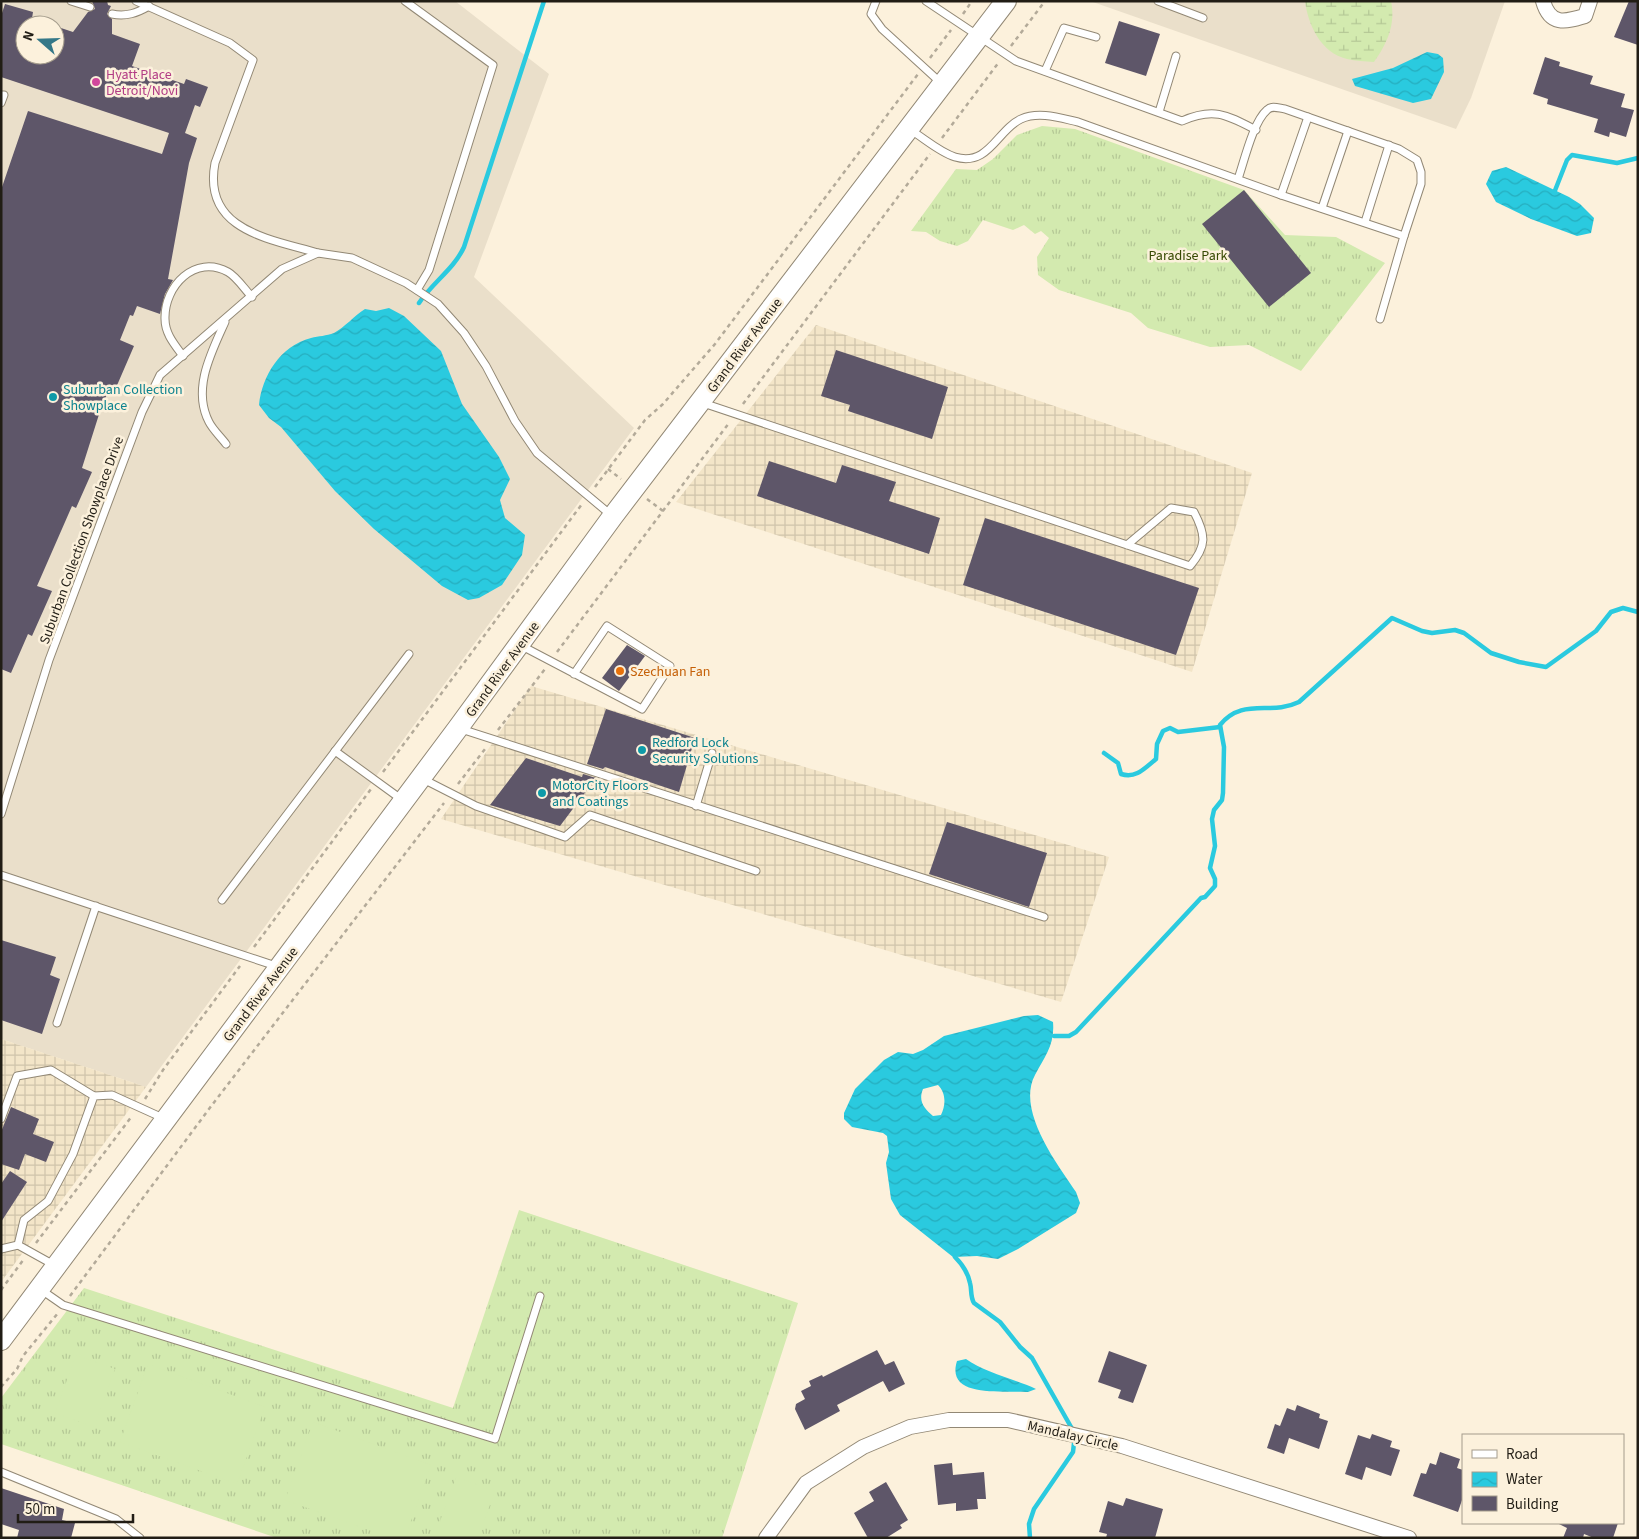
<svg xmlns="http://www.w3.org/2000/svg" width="1639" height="1539" viewBox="0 0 1639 1539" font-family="'Source Sans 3',sans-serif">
<defs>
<pattern id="industrial-grid" width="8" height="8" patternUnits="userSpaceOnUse" patternTransform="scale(1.25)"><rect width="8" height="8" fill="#f3e5c8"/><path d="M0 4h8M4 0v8" fill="none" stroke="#d0c4ab"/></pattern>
<pattern id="grass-tufts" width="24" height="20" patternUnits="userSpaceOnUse" patternTransform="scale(1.25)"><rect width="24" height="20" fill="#d3eaaf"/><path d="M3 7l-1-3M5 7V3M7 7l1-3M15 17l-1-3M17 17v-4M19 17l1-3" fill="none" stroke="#b5c896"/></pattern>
<pattern id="wetland-marsh" width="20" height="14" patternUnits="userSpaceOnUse" patternTransform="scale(1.25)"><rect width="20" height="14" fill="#d3eaaf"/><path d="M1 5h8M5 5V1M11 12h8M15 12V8" fill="none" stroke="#b5c896"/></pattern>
<pattern id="water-waves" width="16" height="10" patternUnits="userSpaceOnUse" patternTransform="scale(1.25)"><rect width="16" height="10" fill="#2acadf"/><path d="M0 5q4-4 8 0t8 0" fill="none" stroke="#25adbe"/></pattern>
</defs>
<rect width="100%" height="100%" fill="#fcf1dc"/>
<!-- commercial -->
<g fill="#eadfca" fill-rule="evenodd">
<path d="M 1,1 L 455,1 L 549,74 L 474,277 L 634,428 L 146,1087 L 1,1039 ZM 25,25 L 55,25 L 55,55 L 25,55 Z"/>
<polygon points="1090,1 1505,1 1471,98 1456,129"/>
</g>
<!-- industrial -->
<g fill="url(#industrial-grid)">
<polygon points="816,325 1252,473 1192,672 676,502"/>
<polygon points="531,686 1109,857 1061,1002 441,819"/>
<polygon points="1,1039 146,1087 1,1282"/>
</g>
<!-- grass -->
<g fill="url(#grass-tufts)">
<polygon points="1042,126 1075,129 1244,190 1285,235 1336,237 1385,263 1301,371 1249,345 1210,347 1148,328 1131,313 1059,290 1038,275 1037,257 1049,238 1041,231 1035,234 1024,225 1013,230 983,220 968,241 957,246 940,241 926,232 911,231 956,169 977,170 993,159 1017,135"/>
<polygon points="519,1210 798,1303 722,1538 277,1538 1,1444 1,1398 84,1288 453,1408"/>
</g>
<!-- wetland -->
<path fill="url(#wetland-marsh)" d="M 1305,1 L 1391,1 C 1396,24 1387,44 1374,62 C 1365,61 1355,61 1347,59 C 1321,53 1308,25 1305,1 Z"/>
<!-- pitch -->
<g fill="#d3eaaf">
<polygon points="76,1355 115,1369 94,1427 55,1413"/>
<polygon points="148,1364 265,1407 237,1484 120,1442"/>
<polygon points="313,1422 431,1465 405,1538 391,1538 285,1500"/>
<polygon points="456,1477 495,1491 478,1538 442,1538 435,1535"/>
</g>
<!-- water -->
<g fill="url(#water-waves)" fill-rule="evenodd">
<polygon points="1427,52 1438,54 1443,58 1444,72 1431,99 1413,103 1355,86 1352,79 1393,68"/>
<polygon points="1506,167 1569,197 1580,204 1594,218 1591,233 1577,236 1531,219 1496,202 1486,184 1492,171"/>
<path d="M 389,308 L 404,316 L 441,351 L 462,404 L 499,457 L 510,479 L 500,500 L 505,518 L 525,535 L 522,555 L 502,585 L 479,598 L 468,600 L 442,586 L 374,529 L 335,491 L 281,427 L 269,418 L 259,405 C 262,376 280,346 311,338 C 319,336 326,336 334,333 C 345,327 354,316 365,309 L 376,311 Z"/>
<path d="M 1038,1015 L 1053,1022 C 1055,1045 1045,1056 1035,1075 C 1016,1110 1057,1164 1076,1192 L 1080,1203 L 1076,1213 L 1018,1249 L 998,1259 L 977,1256 L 953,1257 L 900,1215 L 891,1199 L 886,1163 L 889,1152 L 887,1136 L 883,1133 L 852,1127 L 844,1119 L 844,1113 L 855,1089 L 884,1060 L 898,1052 L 913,1054 L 923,1050 L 944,1036 L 1024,1016 ZM 938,1085 C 946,1093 946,1105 941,1115 L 933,1116 C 924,1108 918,1101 923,1089 Z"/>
<path d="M 966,1359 C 984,1372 1014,1379 1036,1389 L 1028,1392 C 1004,1390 945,1399 957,1361 Z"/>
</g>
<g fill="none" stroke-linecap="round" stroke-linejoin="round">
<!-- stream -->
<g stroke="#2acadf" stroke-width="4.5">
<polyline points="1554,193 1567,160 1572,155 1617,163 1638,158"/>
<path d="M 419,303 C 432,283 454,269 464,247 L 544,1"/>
<path d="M 1104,753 L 1118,763 L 1121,774 C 1136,779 1145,768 1156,759 L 1157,744 L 1163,731 L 1170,728 L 1178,732 L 1220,727"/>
<path d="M 1054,1036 L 1069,1036 L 1076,1032 L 1201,898 L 1205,897 L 1215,886 L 1215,879 L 1210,868 L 1215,846 L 1212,819 L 1214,810 L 1222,800 L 1223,793 L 1224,747 L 1220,725 C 1243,697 1270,716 1299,702 L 1392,618 L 1422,631 L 1432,633 L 1455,630 L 1464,633 L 1491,653 L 1519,662 L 1546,667 L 1596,631 L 1611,612 L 1623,608 L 1638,612"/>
<path d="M 955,1257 C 962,1264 968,1273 970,1283 C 972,1290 970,1296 974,1303 L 1000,1322 L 1020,1347 L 1032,1358 L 1075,1434 L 1073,1452 L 1034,1509 L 1029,1524 L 1030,1538"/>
</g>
</g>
<!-- building -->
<g fill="#5e5669">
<polygon points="92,1 107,1 108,5 111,6 107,14 112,19 112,34 140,44 132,66 184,84 186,79 208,87 200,107 195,105 185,133 197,138 189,163 168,279 173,280 165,294 160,314 137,306 133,316 130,315 120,340 134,346 115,390 110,388 102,405 82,468 92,472 76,508 72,506 37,586 52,591 32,636 28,634 11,673 1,669 1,190 28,111 162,154 169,133 1,77 1,16 5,4 33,12 31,25 25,25 25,55 55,55 55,26 73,32 88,12 95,9"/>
<polygon points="1629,1 1638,1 1638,45 1614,37"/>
<polygon points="1119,21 1160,34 1146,76 1105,63"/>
<polygon points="1545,57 1560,62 1559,66 1593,76 1590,84 1625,94 1621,107 1634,110 1626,137 1610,132 1609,137 1594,132 1598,119 1547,104 1548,99 1533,94"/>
<polygon points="1244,190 1311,273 1269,307 1202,224"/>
<polygon points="836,350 948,387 932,439 848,411 850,405 821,396"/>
<polygon points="769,461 836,483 842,465 896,482 889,501 940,518 929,554 757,496"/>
<polygon points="985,518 1199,588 1176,655 963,585"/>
<polygon points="627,645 645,656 619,691 602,678"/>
<polygon points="606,709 695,738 679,792 605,767 603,769 587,764"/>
<polygon points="526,758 582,777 583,774 596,778 560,826 490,805"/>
<polygon points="947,822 1047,853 1029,907 929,874"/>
<polygon points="1,940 56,957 50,975 60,979 42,1034 1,1020"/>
<polygon points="11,1107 39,1119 33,1134 54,1142 46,1162 25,1154 19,1170 1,1164 1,1132"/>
<polygon points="10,1171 27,1182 1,1222 1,1184"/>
<polygon points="877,1350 885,1365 894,1361 905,1384 889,1392 883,1381 837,1405 840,1411 805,1430 795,1409 796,1404 805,1399 801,1391 811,1386 809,1381 822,1375 823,1377"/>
<polygon points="1109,1351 1147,1365 1133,1403 1118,1398 1121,1390 1098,1382"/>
<polygon points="1297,1405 1320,1414 1319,1418 1328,1421 1319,1449 1289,1438 1284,1454 1267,1448 1275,1424 1280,1426 1287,1408 1295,1411"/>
<polygon points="1372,1434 1392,1441 1390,1447 1400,1450 1391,1476 1366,1467 1362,1480 1345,1474 1358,1435 1370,1439"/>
<polygon points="1440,1452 1460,1459 1457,1468 1463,1470 1463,1497 1458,1512 1413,1496 1421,1473 1426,1474 1430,1463 1436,1465"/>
<polygon points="952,1463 953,1475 984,1472 986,1499 977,1499 978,1509 956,1511 956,1503 938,1505 934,1465"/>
<polygon points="886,1482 908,1520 900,1525 902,1528 886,1538 868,1538 854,1513 874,1501 869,1492"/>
<polygon points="1,1488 64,1509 62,1520 75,1523 71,1538 17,1538 19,1530 1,1524"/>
<polygon points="1126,1498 1163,1509 1155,1538 1106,1538 1107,1534 1099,1532 1108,1501 1123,1506"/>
<polygon points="1557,1523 1618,1523 1613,1538 1594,1538 1584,1534 1583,1538 1563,1538 1567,1528"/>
</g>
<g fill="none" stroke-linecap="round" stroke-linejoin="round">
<!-- lane casing -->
<g stroke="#928875" stroke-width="9">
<g id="lane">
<polyline points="71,1 90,7"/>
<path d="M 136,1 L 230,43 L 253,60 L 215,163 C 202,231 271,239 318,253"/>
<polyline points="405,1 493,65 429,270 417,290"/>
<polyline points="876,1 871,14 882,29 941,83"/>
<path d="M 926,1 L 1016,61 L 1182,121 C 1214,107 1227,115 1256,130"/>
<polyline points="1158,1 1203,18"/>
<path d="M 112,14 C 126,17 137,13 149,6"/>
<polyline points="1045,71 1064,28 1096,37"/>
<polyline points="1,95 4,95 1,103"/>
<polyline points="1159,112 1176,56"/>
<path d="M 909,129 C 924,138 939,152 955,157 C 989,167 997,130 1021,119 C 1039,111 1060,118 1078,122 L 1281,195 L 1404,236 L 1380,319"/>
<path d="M 1238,179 C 1244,162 1253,122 1267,110 C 1272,105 1278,108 1285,109 L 1399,149 L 1417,160 L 1421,172 L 1421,184 L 1404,236"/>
<polyline points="1281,195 1308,117"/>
<polyline points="1322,208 1348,131"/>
<polyline points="1365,222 1389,145"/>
<path d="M 225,322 C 211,353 192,389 209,422 C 213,430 221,437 226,444"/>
<path d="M 183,356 C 175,345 165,334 165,319 C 164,286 195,254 228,272 C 237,277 245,290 252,297"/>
<path d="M 703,403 L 1190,566 C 1207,546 1206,535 1194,512 L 1171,508 L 1127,545"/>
<polyline points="520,645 642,709 670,666 607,626 574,674"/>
<polyline points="461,729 1044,917"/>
<polyline points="335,751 401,799"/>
<polyline points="421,778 476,806 565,837 590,815 756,871"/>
<polyline points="696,806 712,753"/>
<polyline points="1,814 49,660 142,412 160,375 282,269 318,253 352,258 406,283 438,304 464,333 486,366 515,421 537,453 611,515"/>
<polyline points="1,875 276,966"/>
<polyline points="222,900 409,654"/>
<polyline points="57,1023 96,906"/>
<polyline points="1,1119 17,1076 51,1070 94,1096"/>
<polyline points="1,1249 18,1245"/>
<polyline points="54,1265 18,1245 24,1220 48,1201 73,1154 94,1096 112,1095 163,1118"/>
<polyline points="40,1289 63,1305 495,1439 540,1296"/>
<polyline points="1,1472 116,1519 140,1538"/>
</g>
</g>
<!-- street casing -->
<g stroke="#928875" stroke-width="16">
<g id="street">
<path d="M 1543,1 C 1550,26 1565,22 1585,16 L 1590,1"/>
<polyline points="766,1538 806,1483 863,1447 910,1427 949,1420 1008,1420 1122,1446 1409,1538"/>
</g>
</g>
<!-- secondary casing -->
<g stroke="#928875" stroke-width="22">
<polyline id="secondary" points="1,1340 458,728 613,516 1006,1"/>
</g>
<!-- path -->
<g stroke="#b3aa99" stroke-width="2.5" stroke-dasharray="4 4" stroke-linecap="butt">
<polyline points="963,14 972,1"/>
<polyline points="1011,46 1045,1"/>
<polyline points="930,58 951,30"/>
<polyline points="942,138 999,62"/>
<polyline points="743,404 930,154"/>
<polyline points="608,469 621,479"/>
<polyline points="595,487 645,420 663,404 715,344 918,74"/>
<polyline points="647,499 663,511"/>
<polyline points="557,652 729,423"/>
<polyline points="498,730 545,669"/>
<polyline points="383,772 582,504"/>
<polyline points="458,784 485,749"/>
<polyline points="254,947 371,789"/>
<polyline points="145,1099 163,1070 240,966"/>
<polyline points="36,1243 132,1116"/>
<polyline points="1,1290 24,1259"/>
<polyline points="70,1296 212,1105 444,803"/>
<polyline points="1,1387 17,1369 23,1356 58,1313"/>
</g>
<!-- lane -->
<use href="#lane" stroke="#fff" stroke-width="7"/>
<!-- street -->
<use href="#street" stroke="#fff" stroke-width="14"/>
<!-- secondary -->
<use href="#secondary" stroke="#fff" stroke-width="20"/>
</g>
<!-- markers -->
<circle fill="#d1479c" stroke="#fcf1dc" stroke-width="2" cx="96" cy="82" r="5"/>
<g fill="#0f9aa8" stroke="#fcf1dc" stroke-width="2">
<circle cx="53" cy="397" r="5"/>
<circle cx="642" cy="750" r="5"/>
<circle cx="542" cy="793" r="5"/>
</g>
<circle fill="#e8710a" stroke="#fcf1dc" stroke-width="2" cx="620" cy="671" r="5"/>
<g text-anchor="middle" stroke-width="5" stroke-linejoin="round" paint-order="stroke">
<!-- hotel labels -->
<g font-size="14" fill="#b23c85" stroke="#fcf1dc" text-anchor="start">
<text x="106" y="79">Hyatt Place<tspan x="106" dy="16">Detroit/Novi</tspan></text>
</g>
<!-- park labels -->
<g font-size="14" fill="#364902" stroke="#fcf1dc">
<text x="1188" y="260">Paradise Park</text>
</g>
<!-- street labels -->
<g font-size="14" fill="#211d15" stroke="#fcf1dc">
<text transform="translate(744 345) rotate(-53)" y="5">Grand River Avenue</text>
<text transform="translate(81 540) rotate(-70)" y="5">Suburban Collection Showplace Drive</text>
<text transform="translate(502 669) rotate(-54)" y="5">Grand River Avenue</text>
<text transform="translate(260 994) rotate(-53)" y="5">Grand River Avenue</text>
<text transform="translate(1073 1435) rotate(13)" y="5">Mandalay Circle</text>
</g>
<!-- culture labels -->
<g font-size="14" fill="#0d838f" stroke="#fcf1dc" text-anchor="start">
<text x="63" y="394">Suburban Collection<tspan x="63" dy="16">Showplace</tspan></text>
<text x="652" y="747">Redford Lock<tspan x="652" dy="16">Security Solutions</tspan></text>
<text x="552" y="790">MotorCity Floors<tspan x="552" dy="16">and Coatings</tspan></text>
</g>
<!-- food labels -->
<g font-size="14" fill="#c56008" stroke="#fcf1dc" text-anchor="start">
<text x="630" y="676">Szechuan Fan</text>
</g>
</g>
<!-- border -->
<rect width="1639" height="1539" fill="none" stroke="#211d15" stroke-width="5"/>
<!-- legend -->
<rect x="1462" y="1434" width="162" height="90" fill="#fcf1dc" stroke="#a49c8c"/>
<rect x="1472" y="1450" width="25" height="8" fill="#ffffff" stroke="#a49c8c"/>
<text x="1506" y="1459" font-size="15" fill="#211d15">Road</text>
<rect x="1472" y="1472" width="25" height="15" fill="url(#water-waves)" stroke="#a49c8c"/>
<text x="1506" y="1484" font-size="15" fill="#211d15">Water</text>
<rect x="1472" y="1496" width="25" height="15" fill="#5e5669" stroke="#a49c8c"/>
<text x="1506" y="1509" font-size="15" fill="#211d15">Building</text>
<!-- north arrow -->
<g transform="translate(40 40) rotate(290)"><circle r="24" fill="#fcf1dc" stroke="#a49c8c"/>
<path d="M0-4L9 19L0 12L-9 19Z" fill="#357888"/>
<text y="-8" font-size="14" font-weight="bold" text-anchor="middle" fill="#211d15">N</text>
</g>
<!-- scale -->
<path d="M18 1514v8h115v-8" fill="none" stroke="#211d15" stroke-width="2.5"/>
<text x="25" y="1514" font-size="15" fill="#211d15" stroke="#fcf1dc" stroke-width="4" paint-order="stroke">50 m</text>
</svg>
